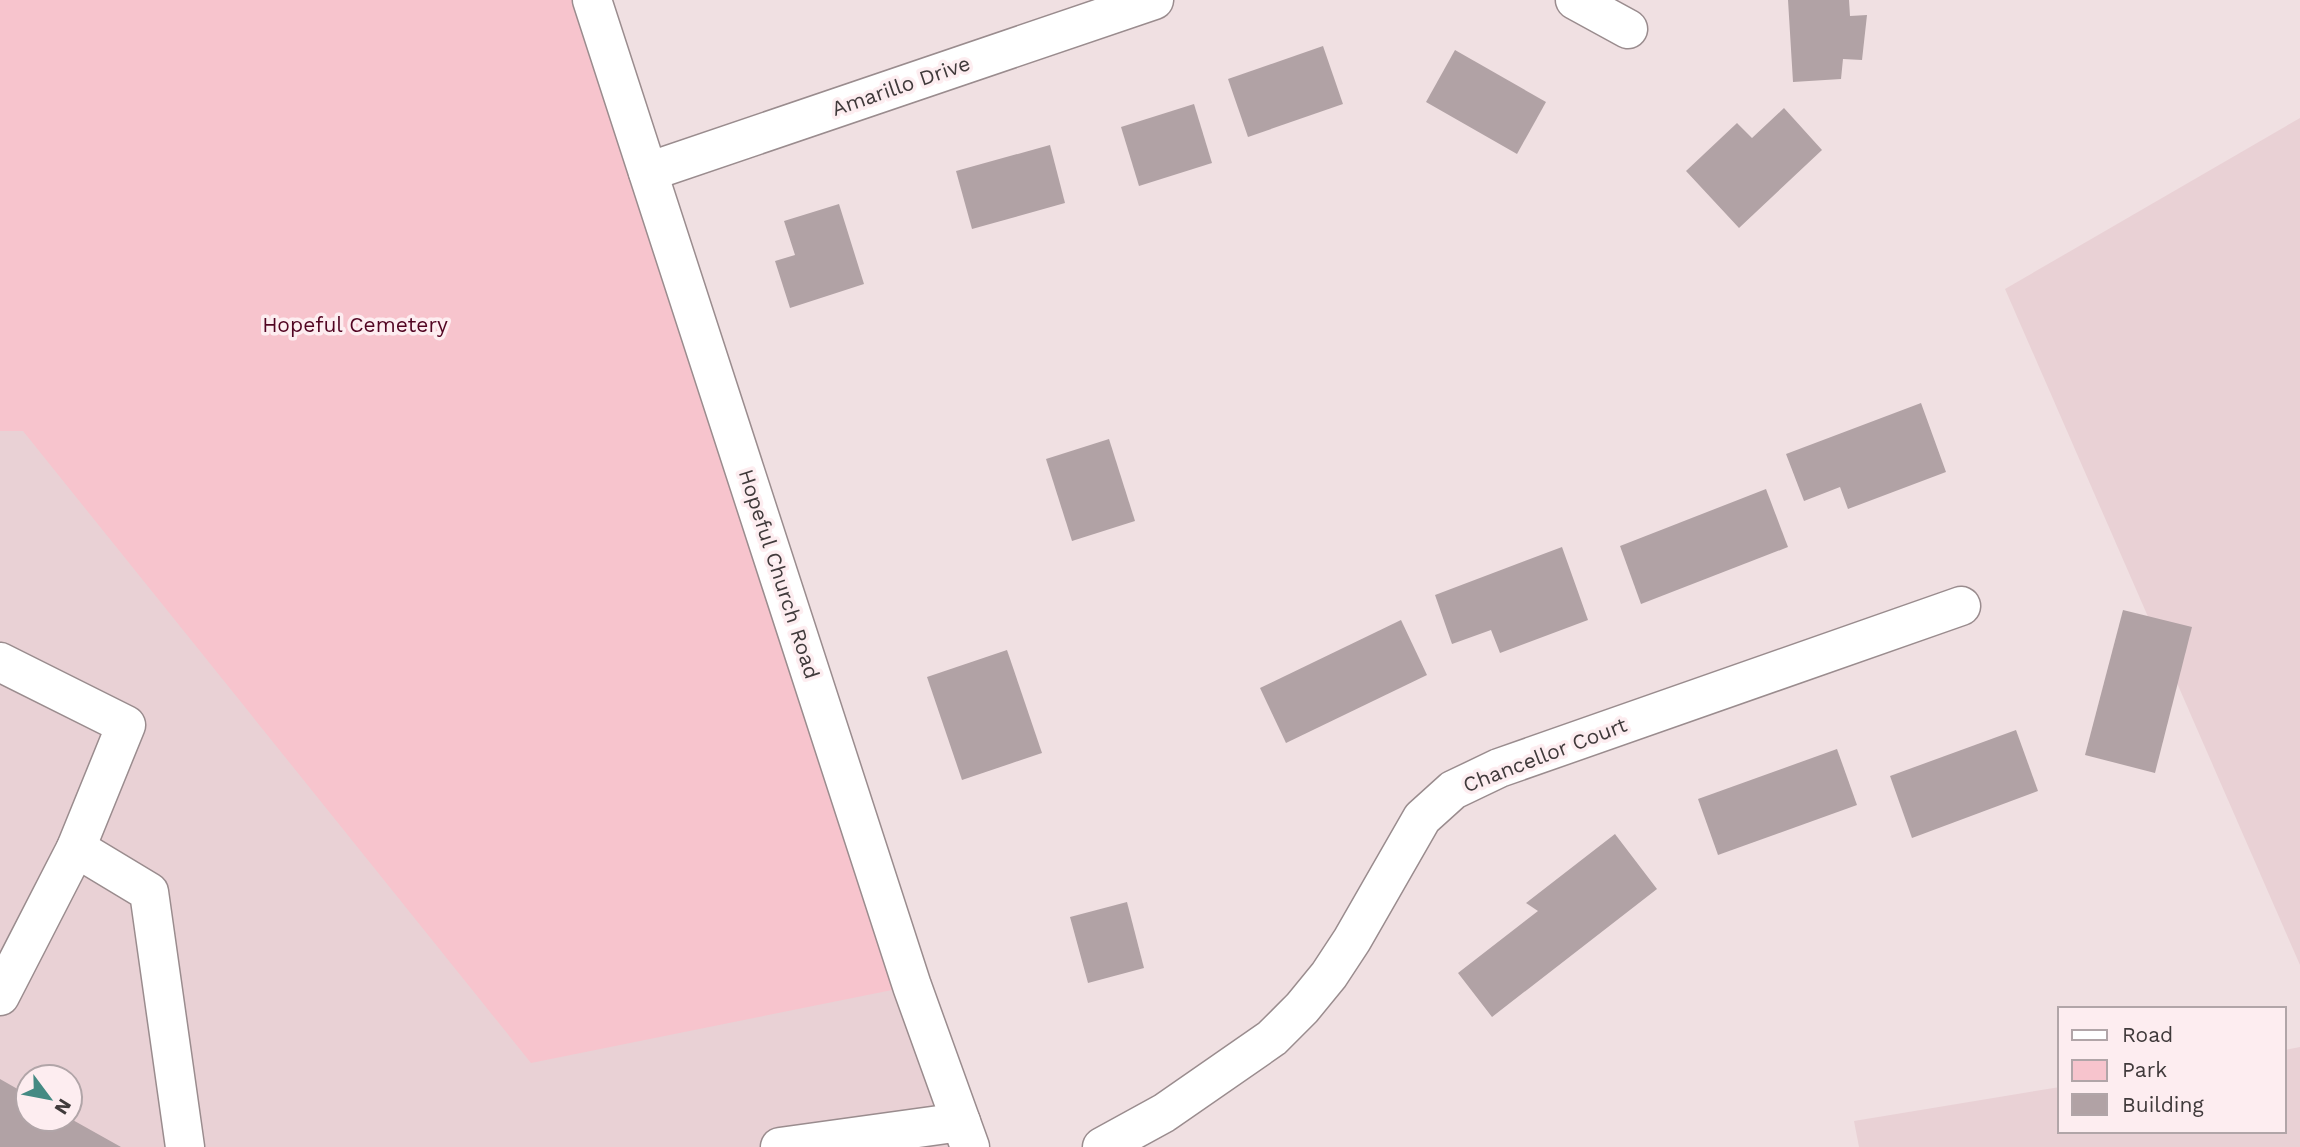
<svg xmlns="http://www.w3.org/2000/svg" width="2300" height="1147" viewBox="0 0 2300 1147" font-family="'Work Sans',sans-serif">
<rect width="100%" height="100%" fill="#f0e0e2"/>
<!-- built -->
<g fill="#e9d1d5" fill-rule="evenodd">
<polygon points="2300,118 2300,965 2005,289"/>
<path d="M 0,431 L 23,431 L 912,986 L 970,1147 L 0,1147 ZM 28,1077 L 70,1077 L 70,1119 L 28,1119 Z"/>
<polygon points="2300,1047 2300,1147 1859,1147 1854,1121 2060,1087 2060,1131 2284,1131 2284,1050"/>
</g>
<!-- green -->
<polygon fill="#f7c4cd" points="0,0 592,0 912,986 531,1063 23,431 0,431"/>
<!-- building -->
<g fill="#b1a2a5">
<polygon points="1788,0 1849,0 1850,16 1867,15 1862,60 1843,59 1841,79 1793,82"/>
<polygon points="1323,46 1343,104 1248,137 1228,79"/>
<polygon points="1455,50 1546,102 1517,154 1426,102"/>
<polygon points="1194,104 1212,163 1139,186 1121,127"/>
<polygon points="1784,108 1822,150 1739,228 1686,171 1737,123 1752,138"/>
<polygon points="1050,145 1065,203 972,229 956,171"/>
<polygon points="839,204 864,284 790,308 775,261 795,255 784,221"/>
<polygon points="1921,403 1946,472 1848,509 1840,487 1804,501 1786,454"/>
<polygon points="1109,439 1135,521 1072,541 1046,459"/>
<polygon points="1766,489 1788,547 1641,604 1620,546"/>
<polygon points="1562,547 1588,620 1500,653 1491,630 1452,644 1435,595"/>
<polygon points="2123,610 2192,627 2155,773 2085,755"/>
<polygon points="1401,620 1427,675 1286,743 1260,688"/>
<polygon points="1007,650 1042,753 962,780 927,677"/>
<polygon points="2016,730 2038,791 1912,838 1890,776"/>
<polygon points="1837,749 1857,805 1718,855 1698,799"/>
<polygon points="1615,834 1657,889 1492,1017 1458,973 1538,911 1526,903"/>
<polygon points="1127,902 1144,968 1088,983 1070,917"/>
<polygon points="0,1079 28,1095 28,1119 71,1119 121,1147 0,1147"/>
</g>
<g fill="none" stroke-linecap="round" stroke-linejoin="round">
<!-- minor casing -->
<g stroke="#9a8c8e" stroke-width="41">
<g id="minor">
<polyline points="1575,0 1628,29"/>
<polyline points="648,172 1154,0"/>
<polyline points="0,662 126,725 76,848 0,996"/>
<polyline points="76,848 149,892 185,1147"/>
<polyline points="780,1147 961,1122"/>
<polyline points="1102,1147 1164,1113 1272,1038 1302,1008 1329,975 1352,940 1422,818 1453,790 1499,768 1961,606"/>
</g>
</g>
<!-- major casing -->
<g stroke="#9a8c8e" stroke-width="41">
<polyline id="major" points="592,0 912,986 970,1147"/>
</g>
<!-- minor -->
<use href="#minor" stroke="#fff" stroke-width="38"/>
<!-- major -->
<use href="#major" stroke="#fff" stroke-width="38"/>
</g>
<g text-anchor="middle" stroke-width="7" stroke-linejoin="round" paint-order="stroke">
<!-- street labels -->
<g font-size="21" fill="#403a3b" stroke="#fdedf0">
<text transform="translate(901 86) rotate(-19)" y="7">Amarillo Drive</text>
<text transform="translate(779 574) rotate(72)" y="7">Hopeful Church Road</text>
<text transform="translate(1545 755) rotate(-21)" y="7">Chancellor Court</text>
</g>
<!-- park labels -->
<g font-size="21" fill="#520522" stroke="#fdedf0">
<text x="355" y="332">Hopeful Cemetery</text>
</g>
</g>
<!-- legend -->
<rect x="2058" y="1007" width="228" height="126" fill="#fdedf0" stroke="#b1a5a8" stroke-width="2"/>
<rect x="2072" y="1030" width="35" height="10" fill="#ffffff" stroke="#b1a5a8" stroke-width="2"/>
<text x="2122" y="1042" font-size="21" fill="#403a3b">Road</text>
<rect x="2072" y="1060" width="35" height="21" fill="#f7c4cd" stroke="#b1a5a8" stroke-width="2"/>
<text x="2122" y="1077" font-size="21" fill="#403a3b">Park</text>
<rect x="2072" y="1094" width="35" height="21" fill="#b1a2a5" stroke="#b1a5a8" stroke-width="2"/>
<text x="2122" y="1112" font-size="21" fill="#403a3b">Building</text>
<!-- north arrow -->
<g transform="translate(49 1098) rotate(122)"><circle r="33" fill="#fdedf0" stroke="#b1a5a8" stroke-width="2"/>
<path d="M0-5L12 26L0 18L-12 26Z" fill="#448a83"/>
<text y="-10" font-size="19" font-weight="bold" text-anchor="middle" fill="#403a3b">N</text>
</g>
</svg>
